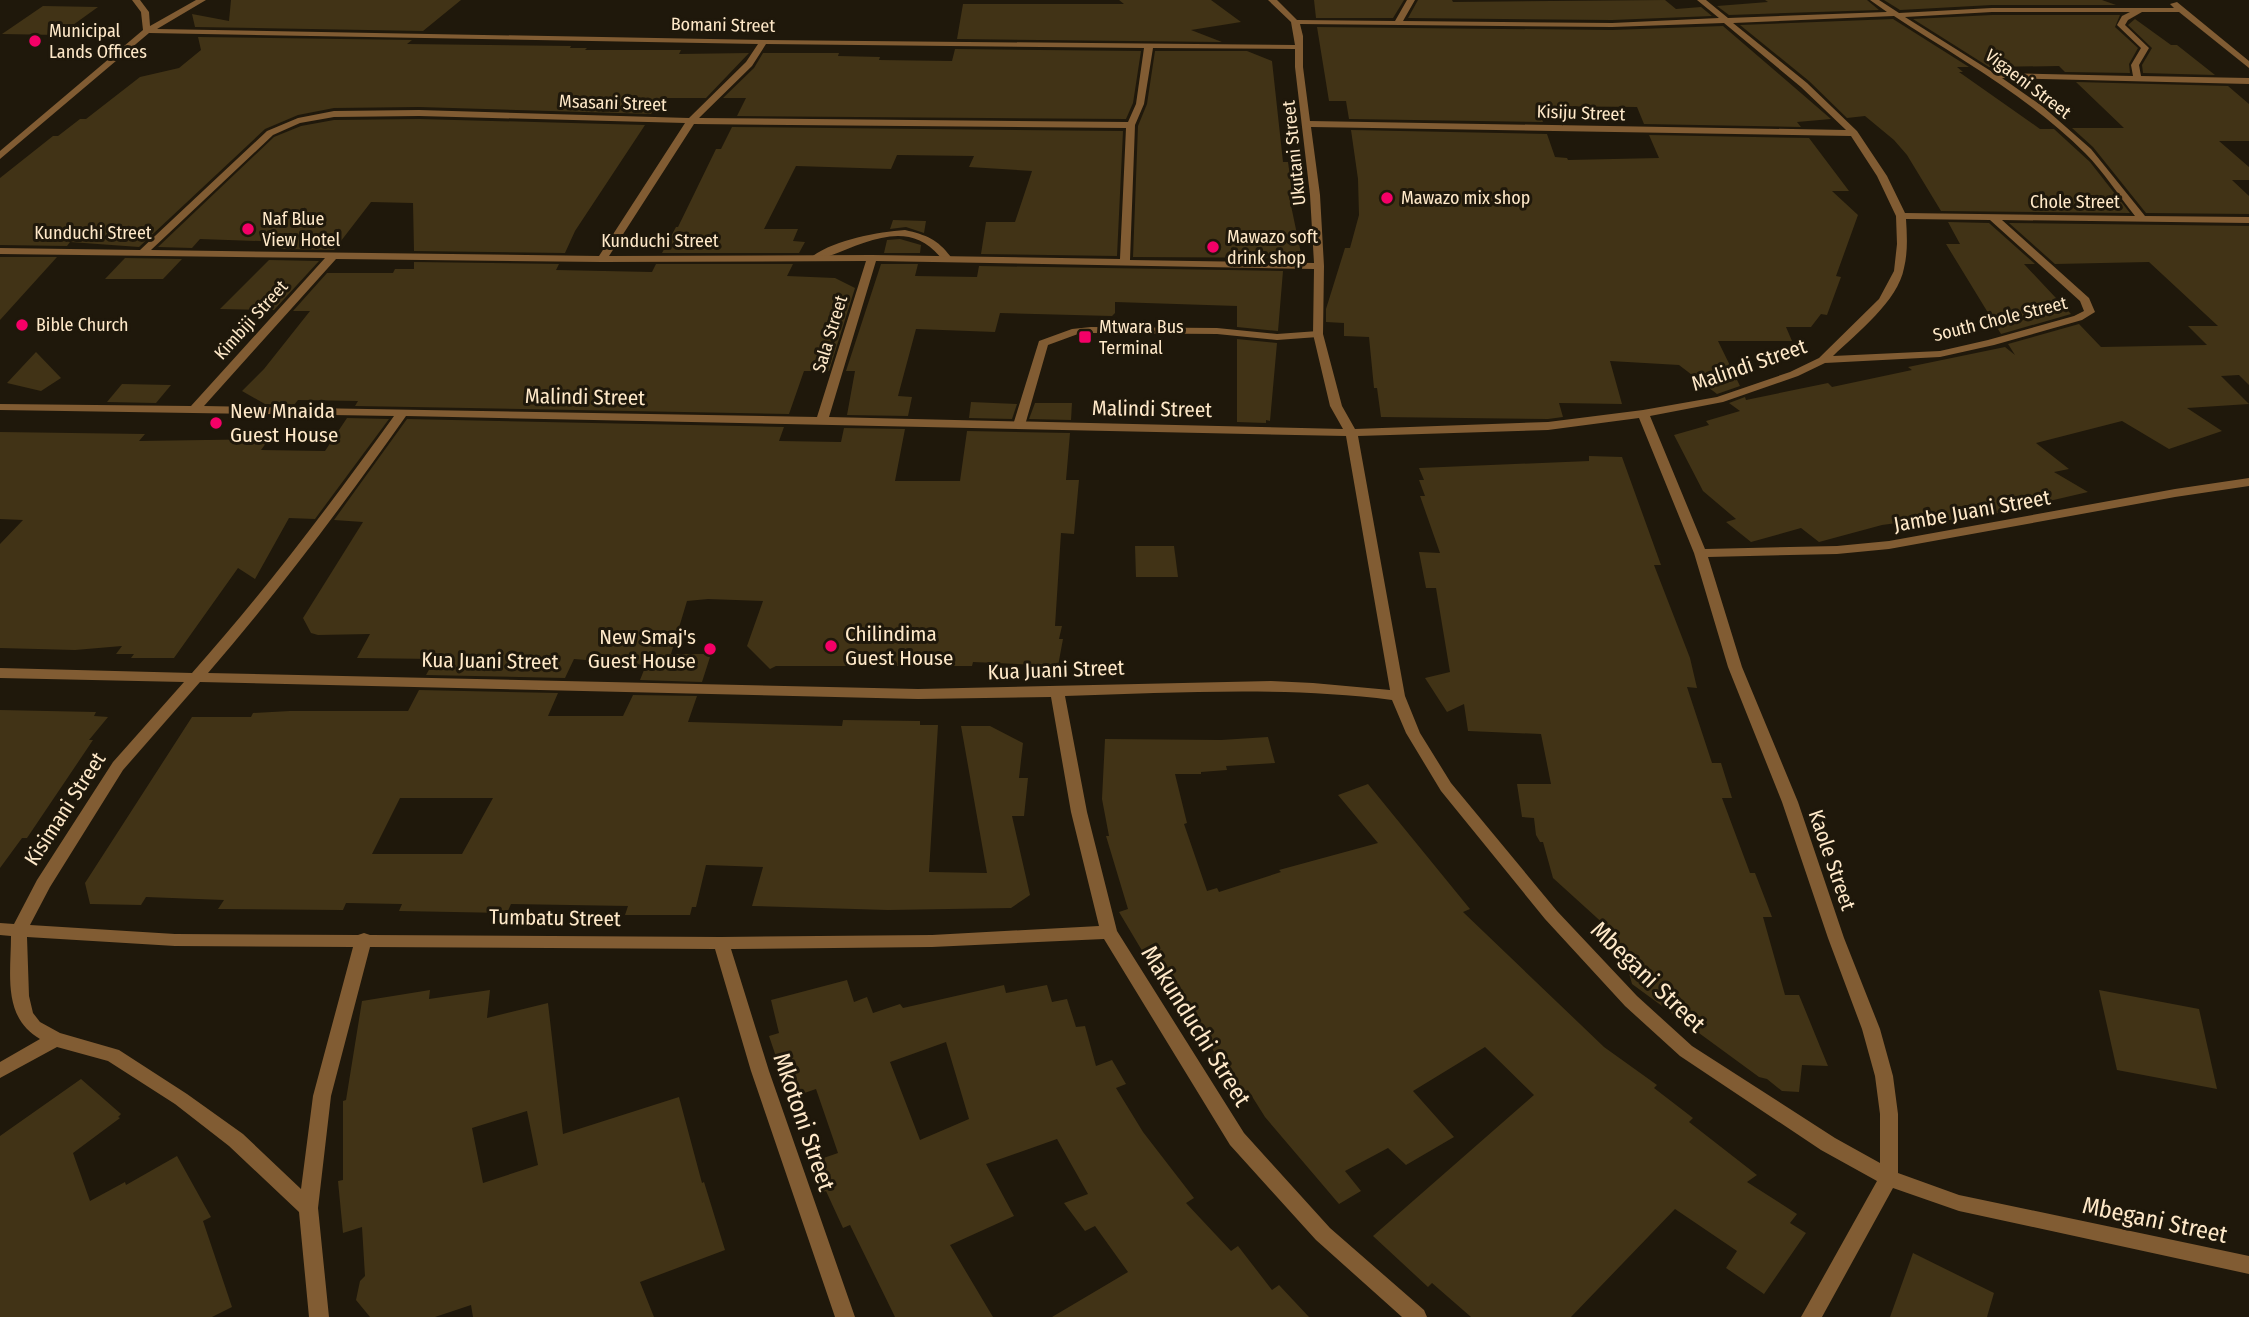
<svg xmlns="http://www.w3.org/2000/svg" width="2249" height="1317" viewBox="0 0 2249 1317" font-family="'Fira Sans Condensed',sans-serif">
<rect width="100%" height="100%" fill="#1f180b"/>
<!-- building -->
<g fill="#413316" fill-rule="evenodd">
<polygon points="231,0 461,0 423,31 195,27 192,14 229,21"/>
<polygon points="1119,0 1211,0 1241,22 1191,30 1222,42 957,39 963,4 1124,4"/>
<polygon points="1314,0 1404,0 1393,18 1316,18"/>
<polygon points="1418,0 1452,0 1453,2 1665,0 1676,9 1701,7 1712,16 1612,20 1408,18"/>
<polygon points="1765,0 1867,0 1879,10 1729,15 1717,6 1768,2"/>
<polygon points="1884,0 2102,0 2116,5 1992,5 1900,10"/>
<polygon points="43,6 98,7 59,35 2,34"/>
<polygon points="1992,15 2120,15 2115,27 2138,48 2129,64 2130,73 2065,72 2059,66 1989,67 1913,19"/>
<polygon points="1893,19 1969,67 1957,67 1963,72 1959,72 2040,129 2054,129 2090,162 2130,213 1941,211 1907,155 1894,140 1865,116 1847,118 1809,81 1740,25"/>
<polygon points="2135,19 2171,45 2177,45 2215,75 2143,73 2142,65 2152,48 2128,25"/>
<polygon points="1723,26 1831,119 1797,122 1801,127 1644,124 1637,107 1537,106 1543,122 1349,119 1346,101 1329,101 1317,27 1612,30"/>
<polygon points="198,37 412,40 407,44 571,46 570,48 587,48 585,50 681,50 679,54 749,53 706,98 661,98 651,114 419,107 334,108 298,115 265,129 139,247 70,242 67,246 0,245 0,178 53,136 58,136 80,119 86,119 140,77 179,68 201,50"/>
<polygon points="955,49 1141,51 1133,103 1126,119 737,116 746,98 723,98 754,68 763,53 839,53 838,56 880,57 879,60 952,61"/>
<polygon points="1155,51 1247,51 1272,61 1283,162 1288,162 1290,175 1292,196 1289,196 1302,258 1133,257 1138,126 1147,104"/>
<polygon points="2076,82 2228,86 2249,104 2249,141 2219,141 2249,167 2249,180 2232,180 2249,196 2249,214 2146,213 2093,147 2072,128 2124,128"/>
<polygon points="419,119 645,125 575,231 565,253 414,251 413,203 371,202 334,250 280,249 288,242 200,239 192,248 158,247 274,137 301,126 334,120"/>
<polygon points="732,127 1123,131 1117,256 981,254 986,222 1015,222 1032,171 969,167 974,156 897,155 891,169 796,166 764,229 798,229 793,241 805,242 799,253 662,253 676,227 678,227 716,149 721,149"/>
<polygon points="1351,130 1547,134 1555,157 1567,158 1568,160 1659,158 1649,135 1809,138 1849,191 1832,191 1858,215 1836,276 1841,277 1827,315 1821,314 1811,327 1786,327 1792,341 1718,341 1740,386 1717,394 1679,365 1610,361 1622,404 1559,403 1563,417 1548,419 1381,417 1377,388 1374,388 1369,337 1344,336 1344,323 1326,322 1326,309 1345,248 1350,248 1359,215 1358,179"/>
<polygon points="893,220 926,221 924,233 906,227 890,229"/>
<polygon points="1948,222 1989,223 2035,264 2024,264 2071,314 2001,334 1946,244 1960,244"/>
<polygon points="2009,223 2249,226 2249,385 2239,375 2221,376 2249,404 2187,408 2222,431 2169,449 2122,421 2036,443 2069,469 2054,472 2088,492 1985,516 1980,512 1946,521 1941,517 1882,525 1819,542 1801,528 1751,542 1726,522 1736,519 1703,491 1674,435 1709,425 1706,421 1740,411 1729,403 1745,397 1746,400 1828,383 1832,387 1912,370 1908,367 2005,347 2015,355 2008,344 2079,324 2101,347 2207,345 2188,326 2218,326 2149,262 2055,264"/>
<polygon points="900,239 921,245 920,253 884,253 887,240"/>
<polygon points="0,257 57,257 0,320"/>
<polygon points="125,258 182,259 163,279 105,279"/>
<polygon points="269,260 319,261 274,310 220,309"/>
<polygon points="414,262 559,264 556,270 652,272 656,264 793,264 787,276 835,278 855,288 829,371 804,371 789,414 355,406 358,401 298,400 294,405 265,404 242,391 264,369 310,311 293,311 327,273 393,273 395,269 414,269"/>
<polygon points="881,264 918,264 915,276 977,277 979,266 1283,271 1278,331 1237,327 1237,306 1115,302 1115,313 1112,316 1000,313 995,332 916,329 898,396 912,397 908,416 847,415 855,371 846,371"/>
<polygon points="1237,339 1277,343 1270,421 1266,420 1266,423 1237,422"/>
<polygon points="36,352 61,378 41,391 7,383"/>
<polygon points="122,384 171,385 156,403 107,402"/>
<polygon points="971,402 1017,404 1012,419 969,418"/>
<polygon points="1035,403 1072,403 1071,420 1029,419"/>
<polygon points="347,418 389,419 315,519 289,518 255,579 238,568 174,658 131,658 134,654 116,654 122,646 75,650 0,648 0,544 23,520 0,519 0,432 145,434 139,441 269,439 261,450 325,451"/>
<polygon points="407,419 784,427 779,441 841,442 844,428 905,429 895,481 960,481 967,431 1070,433 1066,480 1079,480 1074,534 1061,533 1055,626 1062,626 1059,639 1063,639 1058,666 973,662 972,666 776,666 770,669 747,646 763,601 708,599 687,601 671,654 711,654 702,682 640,680 646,665 574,659 565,678 426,675 435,659 357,658 370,634 318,635 311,633 303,618 363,522 334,520"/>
<polygon points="1589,456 1622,457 1661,565 1654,565 1690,658 1697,688 1687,687 1712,763 1721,763 1732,798 1722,798 1750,873 1755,873 1772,917 1763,917 1785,995 1799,995 1828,1066 1802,1065 1799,1092 1782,1091 1767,1079 1759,1077 1632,984 1626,962 1617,963 1607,927 1553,878 1543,842 1540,842 1536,835 1534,818 1522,817 1517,784 1551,784 1541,734 1468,731 1464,704 1447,712 1425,678 1450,672 1436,588 1426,588 1419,552 1440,553 1420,496 1425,496 1419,480 1424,480 1419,468 1589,461"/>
<polygon points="1135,546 1174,546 1178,577 1136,577"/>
<path d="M 419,690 L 558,693 L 548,716 L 623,716 L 633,695 L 697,696 L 688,722 L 842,726 L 843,720 L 920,721 L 920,725 L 938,725 L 929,872 L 987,873 L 961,726 L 990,726 L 1023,743 L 1019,778 L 1028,778 L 1024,816 L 1012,816 L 1030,895 L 1011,908 L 888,910 L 752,906 L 763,867 L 706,865 L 696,907 L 692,907 L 690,915 L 625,915 L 628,906 L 511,904 L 507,913 L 399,911 L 402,904 L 346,903 L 343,910 L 218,909 L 224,900 L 146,897 L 141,905 L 90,904 L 85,883 L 192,717 L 251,717 L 253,713 L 290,711 L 408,711 ZM 400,798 L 493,798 L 462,854 L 372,854 Z"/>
<polygon points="0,710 96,712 94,716 108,717 89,740 93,740 27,838 22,838 0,868"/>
<polygon points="1268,737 1275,763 1226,766 1227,770 1201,772 1201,774 1175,774 1187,823 1184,824 1207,891 1217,888 1219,892 1281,872 1279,870 1378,843 1338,795 1368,784 1470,909 1463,912 1604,1047 1657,1085 1654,1088 1693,1118 1689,1122 1757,1175 1747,1182 1797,1214 1790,1223 1806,1233 1764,1294 1726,1268 1737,1251 1675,1209 1571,1317 1471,1317 1432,1283 1428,1287 1373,1236 1534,1095 1485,1047 1413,1091 1454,1137 1406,1165 1388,1148 1345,1171 1361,1191 1339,1204 1265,1117 1248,1090 1240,1093 1208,1042 1183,997 1172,1001 1119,912 1128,909 1106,836 1109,836 1102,799 1105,739 1221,740"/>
<path d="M 847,980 L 854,1002 L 867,997 L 873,1013 L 900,1004 L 903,1008 L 1004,985 L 1006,993 L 1047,985 L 1052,1002 L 1067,999 L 1076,1027 L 1085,1026 L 1096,1066 L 1112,1060 L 1126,1084 L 1116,1088 L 1143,1132 L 1194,1198 L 1186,1203 L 1231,1251 L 1238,1246 L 1272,1290 L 1279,1285 L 1309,1317 L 1052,1317 L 1128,1272 L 1095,1226 L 1085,1231 L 1064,1203 L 1088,1194 L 1057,1139 L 986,1164 L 1014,1216 L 950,1245 L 993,1317 L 895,1317 L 850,1225 L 843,1228 L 826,1191 L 822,1193 L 812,1162 L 838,1153 L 816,1089 L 790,1098 L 769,1036 L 779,1033 L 771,1000 ZM 946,1042 L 969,1119 L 920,1140 L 890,1062 Z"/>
<path d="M 430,990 L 429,999 L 490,990 L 487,1018 L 548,1003 L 563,1134 L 679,1097 L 702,1183 L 704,1182 L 725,1250 L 640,1282 L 654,1317 L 473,1317 L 471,1305 L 435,1317 L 370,1317 L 356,1300 L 360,1281 L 365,1276 L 362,1227 L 343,1233 L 338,1181 L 343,1180 L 343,1101 L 346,1100 L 362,1001 ZM 527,1111 L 538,1165 L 483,1183 L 472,1128 Z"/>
<polygon points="2099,990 2199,1009 2217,1089 2117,1070"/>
<polygon points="81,1079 121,1114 118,1117 120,1118 73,1153 90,1201 125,1182 126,1185 177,1156 211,1217 203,1221 232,1307 212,1317 0,1317 0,1136"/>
<polygon points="1913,1253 1994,1293 1987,1317 1890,1317"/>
</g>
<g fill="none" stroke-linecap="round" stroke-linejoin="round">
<!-- service -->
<g fill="#815c33" fill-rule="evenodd">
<path d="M 905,230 C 928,235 940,241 953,260 L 944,262 C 909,212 860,247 815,261 L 810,258 C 833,240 877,232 905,230 Z"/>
<polygon points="1091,327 1217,328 1277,334 1318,331 1323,334 1318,337 1277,340 1217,334 1091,333 1078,334 1048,345 1025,425 1023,427 1015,427 1013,425 1039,341 1072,329"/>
</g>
<!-- minor -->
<path fill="#815c33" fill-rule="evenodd" d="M 132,0 L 140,0 L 149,12 L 150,26 L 196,0 L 206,0 L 157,29 L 764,40 L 1295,45 L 1291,22 L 1268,0 L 1277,0 L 1297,20 L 1395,21 L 1407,0 L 1415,0 L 1403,21 L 1612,23 L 1719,18 L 1697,0 L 1706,0 L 1728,18 L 1887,12 L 1870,0 L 1879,0 L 1899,13 L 1992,8 L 2174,8 L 2170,4 L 2177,2 L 2249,61 L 2249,68 L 2179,12 L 2142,12 L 2128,20 L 2125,25 L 2149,48 L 2139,65 L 2141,76 L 2249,78 L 2249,84 L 2002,78 L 2042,106 L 2091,149 L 2145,216 L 2249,217 L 2249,223 L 2002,220 L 2089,298 L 2095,312 L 2082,320 L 1994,345 L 1940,357 L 1825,363 L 1798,376 L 1723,402 L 1650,416 L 1705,549 L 1837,546 L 1889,541 L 2175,489 L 2249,478 L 2249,486 L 2175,497 L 1889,549 L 1837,554 L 1708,557 L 1742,667 L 1798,802 L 1844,938 L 1880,1029 L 1893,1076 L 1898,1114 L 1898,1173 L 1959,1195 L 2249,1256 L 2249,1274 L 1959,1211 L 1893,1188 L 1822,1317 L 1801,1317 L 1877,1181 L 1821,1150 L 1680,1056 L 1625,1006 L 1545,919 L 1441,791 L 1406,733 L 1392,700 C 1283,686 1175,693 1065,696 L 1087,812 L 1117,931 L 1244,1133 L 1330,1228 L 1424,1310 L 1427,1317 L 1402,1317 L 1316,1240 L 1230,1145 L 1104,939 L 932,947 L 731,949 L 769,1071 L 855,1317 L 835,1317 L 751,1071 L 715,949 L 370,947 L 331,1096 L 318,1208 L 329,1317 L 309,1317 L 299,1212 L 229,1146 L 175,1104 L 108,1061 L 57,1047 L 0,1078 L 0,1062 L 40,1039 C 2,1017 11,974 11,936 L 0,935 L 0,923 L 14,924 L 37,880 L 113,762 L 184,682 L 0,678 L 0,668 L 192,673 C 265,591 330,505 394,416 L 0,410 L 0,404 L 191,406 L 325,258 L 0,254 L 0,248 L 140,250 L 267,131 L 298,118 L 334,111 L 419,110 L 689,118 L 746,62 L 758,44 L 149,33 L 0,159 L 0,151 L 143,30 L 141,12 ZM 1992,12 L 2130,12 L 2122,16 L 2117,25 L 2141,48 L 2131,65 L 2133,76 L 1994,73 L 1905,17 ZM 1894,16 C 1960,59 2029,97 2085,153 C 2104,172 2118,195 2135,216 L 1905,213 L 1887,176 L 1857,131 L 1807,83 L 1733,23 ZM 1724,23 L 1801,87 L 1846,130 L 1310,121 L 1303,67 L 1303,36 L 1300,24 L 1612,27 ZM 766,44 L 1144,48 L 1136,104 L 1128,122 L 699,118 L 752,66 ZM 1153,48 L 1295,49 L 1295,67 L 1310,195 L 1314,263 L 1130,260 L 1135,125 L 1144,104 ZM 419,116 L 685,123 L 599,256 L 151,250 L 273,135 L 300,123 L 334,117 ZM 694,124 L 1126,128 L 1120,259 L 872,255 L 609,256 ZM 1311,127 L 1851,136 L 1877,176 L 1896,216 L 1897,244 L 1894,271 L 1879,299 L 1819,358 L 1790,372 L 1717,397 L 1643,410 L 1548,422 L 1355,429 L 1342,406 L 1323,334 L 1324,266 L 1320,195 ZM 1906,219 L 1990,220 L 2080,301 L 2084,311 L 2074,316 L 1988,340 L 1940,351 L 1833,356 C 1857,333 1898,301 1904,268 C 1908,252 1907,235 1906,219 ZM 336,259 L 602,262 L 866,261 L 817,417 L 204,406 ZM 876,261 L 1314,269 L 1313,334 L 1330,406 L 1343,429 L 829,417 ZM 406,416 L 1346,436 L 1390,690 L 1313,683 L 1271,681 L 918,689 L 208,673 C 279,591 343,505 406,416 ZM 1639,418 L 1694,553 L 1728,667 L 1782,802 L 1828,938 L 1862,1029 L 1875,1076 L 1880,1114 L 1880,1163 L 1835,1138 L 1692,1046 L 1637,996 L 1557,911 L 1451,783 L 1420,733 L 1405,696 L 1358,436 L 1548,430 ZM 200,682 L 918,699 L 1051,697 L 1071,812 L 1099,926 L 932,935 L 721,937 L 370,935 L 364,933 L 358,935 L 175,934 L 30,925 L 50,887 L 123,770 ZM 27,937 L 175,946 L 353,947 L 313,1096 L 301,1189 L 243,1134 L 187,1094 L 119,1050 L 60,1033 L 40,1022 L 33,1013 L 29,996 Z"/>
</g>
<!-- markers -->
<g fill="#f40067" stroke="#1f180b" stroke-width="2.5">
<circle cx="35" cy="41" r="7"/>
<circle cx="1387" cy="198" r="7"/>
<circle cx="248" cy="229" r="7"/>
<circle cx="1213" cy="247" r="7"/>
<circle cx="22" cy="325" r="7"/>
<rect x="1078" y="330" width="14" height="14" rx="3.5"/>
<circle cx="216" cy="423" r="7"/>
<circle cx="831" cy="646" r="7"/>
<circle cx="710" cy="649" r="7"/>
</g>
<g text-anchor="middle" stroke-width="6" stroke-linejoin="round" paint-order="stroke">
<!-- far-street labels -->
<g font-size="18" fill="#ffe9c9" stroke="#1f180b">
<text transform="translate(723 25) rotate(1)" y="6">Bomani Street</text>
<text transform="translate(2028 84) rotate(37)" y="6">Vigaeni Street</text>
<text transform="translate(613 103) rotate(2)" y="6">Msasani Street</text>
<text transform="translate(1581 113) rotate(2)" y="6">Kisiju Street</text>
<text transform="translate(1294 153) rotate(-96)" y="6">Ukutani Street</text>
<text x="2075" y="208">Chole Street</text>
<text x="93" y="239">Kunduchi Street</text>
<text x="660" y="247">Kunduchi Street</text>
<text transform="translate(2000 319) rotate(-14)" y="6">South Chole Street</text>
<text transform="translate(251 320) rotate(-48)" y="6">Kimbiji Street</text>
<text transform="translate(830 334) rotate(-73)" y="6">Sala Street</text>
</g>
<!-- far-poi labels -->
<g font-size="18" fill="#ffe9c9" stroke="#1f180b" text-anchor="start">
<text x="49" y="37">Municipal<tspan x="49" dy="21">Lands Offices</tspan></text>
<text x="1401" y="204">Mawazo mix shop</text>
<text x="262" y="225">Naf Blue<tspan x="262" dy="21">View Hotel</tspan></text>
<text x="1227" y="243">Mawazo soft<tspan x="1227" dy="21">drink shop</tspan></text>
<text x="36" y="331">Bible Church</text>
<text x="1099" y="333">Mtwara Bus<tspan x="1099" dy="21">Terminal</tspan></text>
</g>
<!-- street labels -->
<g font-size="21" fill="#ffe9c9" stroke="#1f180b">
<text transform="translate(1749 365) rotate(-19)" y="7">Malindi Street</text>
<text transform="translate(585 397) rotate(1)" y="7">Malindi Street</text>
<text transform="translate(1152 409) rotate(1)" y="7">Malindi Street</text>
<text transform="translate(1972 511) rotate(-10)" y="7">Jambe Juani Street</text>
<text transform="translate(490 661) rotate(1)" y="7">Kua Juani Street</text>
<text transform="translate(1056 670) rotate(-2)" y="7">Kua Juani Street</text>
<text transform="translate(65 809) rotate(-57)" y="7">Kisimani Street</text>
<text transform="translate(1832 860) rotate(71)" y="7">Kaole Street</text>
<text transform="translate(555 918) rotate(1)" y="7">Tumbatu Street</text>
</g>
<!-- poi labels -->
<g font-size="21" fill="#ffe9c9" stroke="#1f180b" text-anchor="start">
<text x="230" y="418">New Mnaida<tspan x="230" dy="24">Guest House</tspan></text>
<text x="845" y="641">Chilindima<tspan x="845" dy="24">Guest House</tspan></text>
<text x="696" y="644" text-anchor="end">New Smaj's<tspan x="696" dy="24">Guest House</tspan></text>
</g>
<!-- near-street labels -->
<g font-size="24" fill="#ffe9c9" stroke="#1f180b">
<text transform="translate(1648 977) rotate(44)" y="8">Mbegani Street</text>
<text transform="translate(1196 1026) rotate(58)" y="8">Makunduchi Street</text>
<text transform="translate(804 1122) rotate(71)" y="8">Mkotoni Street</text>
<text transform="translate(2155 1220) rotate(12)" y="8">Mbegani Street</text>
</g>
</g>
</svg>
